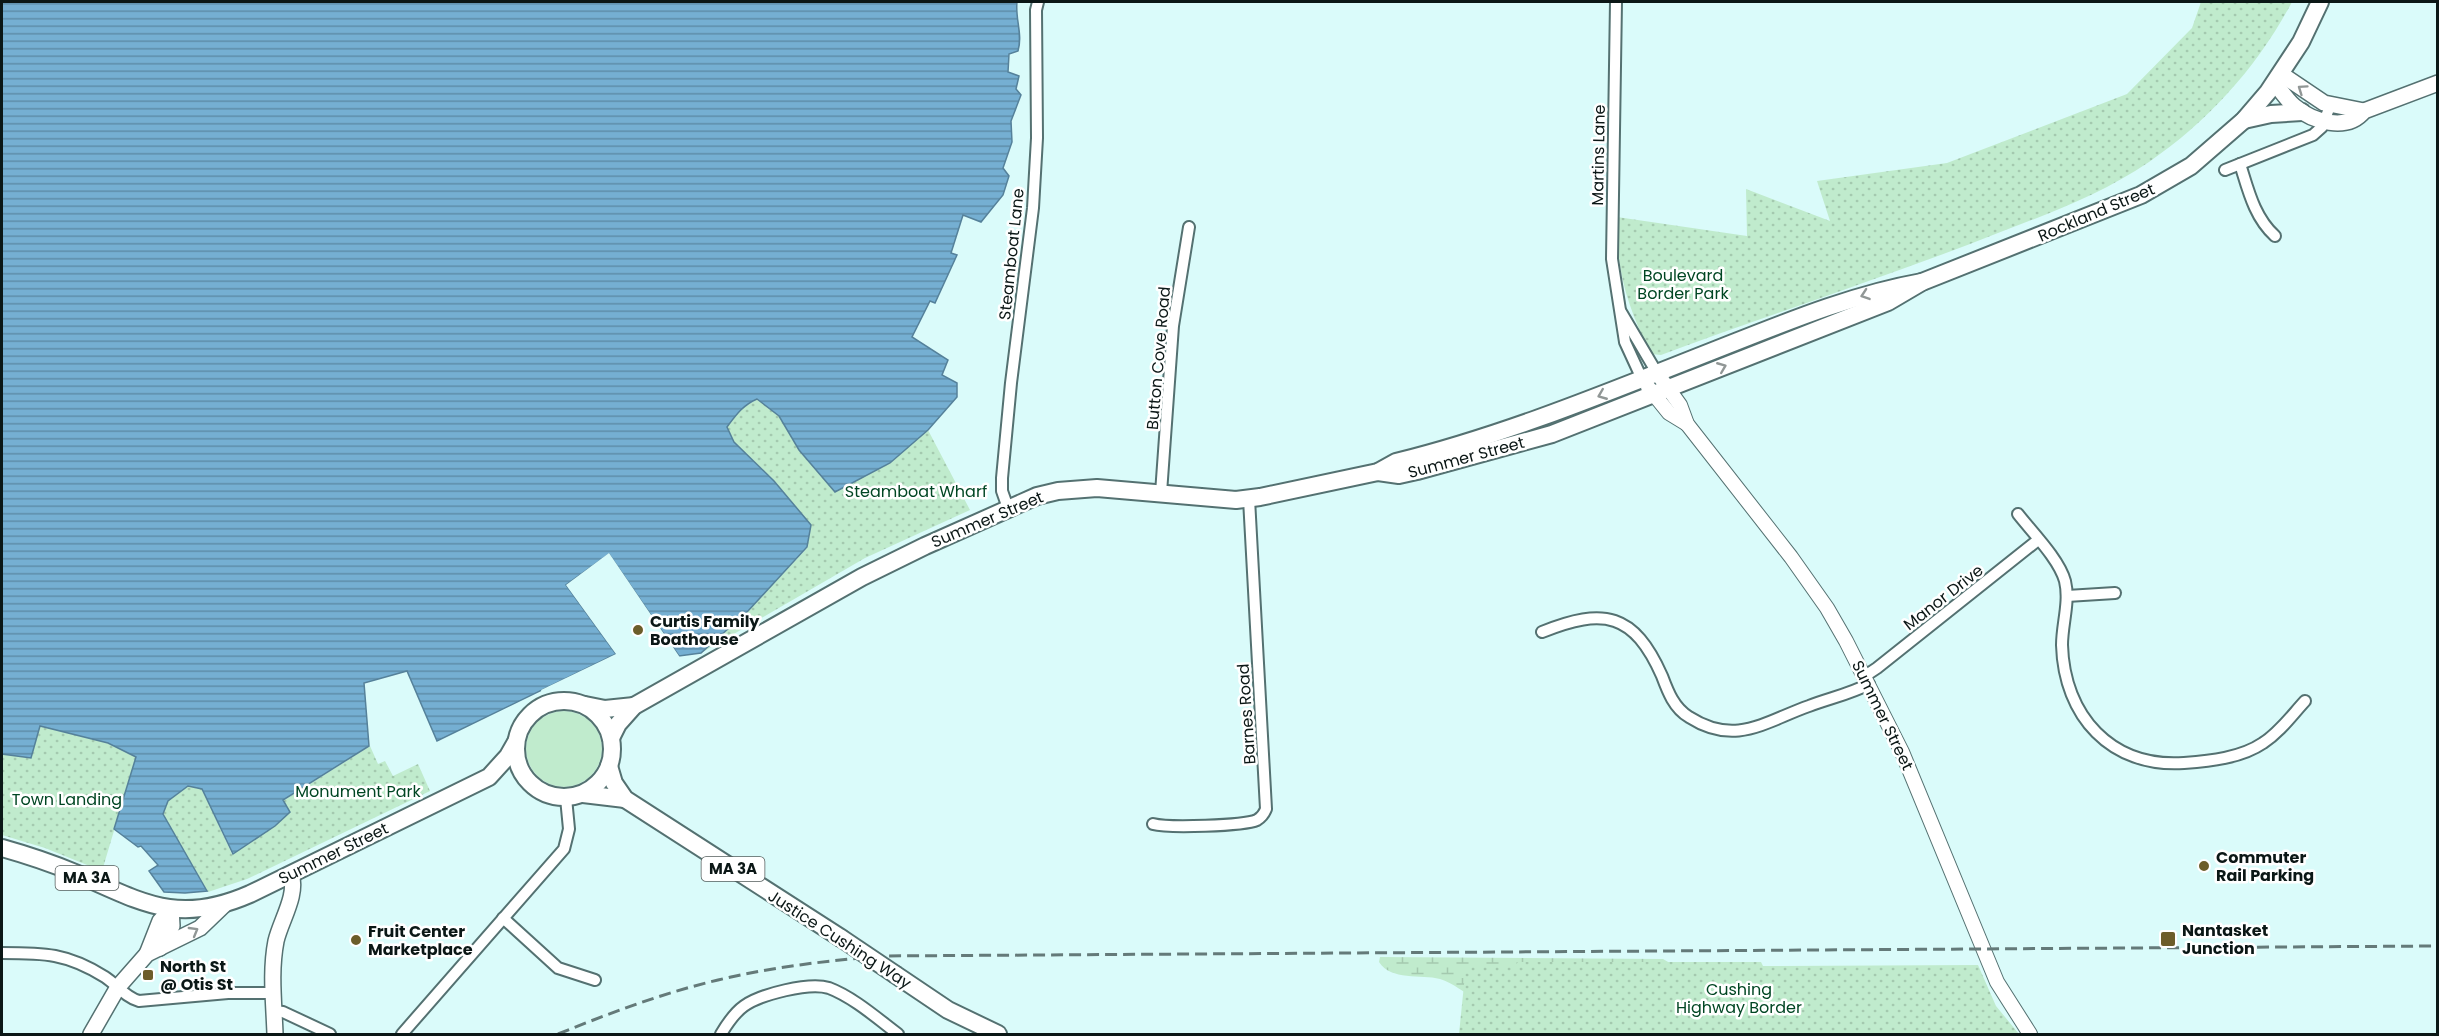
<svg xmlns="http://www.w3.org/2000/svg" width="2439" height="1036" viewBox="0 0 2439 1036" font-family="Poppins,sans-serif">
<defs>
<pattern id="wetland-marsh" width="20" height="14" patternUnits="userSpaceOnUse" patternTransform="scale(1.5)"><rect width="20" height="14" fill="#c0ebcd"/><path d="M1 5h8M5 5V1M11 12h8M15 12V8" fill="none" stroke="#a4c9af"/></pattern>
<pattern id="park-dots" width="8" height="8" patternUnits="userSpaceOnUse" patternTransform="scale(1.5)"><rect width="8" height="8" fill="#c0ebcd"/><path d="M2 2h.1M6 6h.1" fill="none" stroke="#a4c9af" stroke-width="1.8" stroke-linecap="round"/></pattern>
<pattern id="water-rules" width="6" height="5" patternUnits="userSpaceOnUse" patternTransform="scale(1.5)"><rect width="6" height="5" fill="#75afd2"/><path d="M0 2.5h6" fill="none" stroke="#5e8da9"/></pattern>
</defs>
<rect width="100%" height="100%" fill="#dafbfa"/>
<!-- grass -->
<circle fill="#c0ebcd" cx="564" cy="749" r="38"/>
<!-- wetland -->
<path fill="url(#wetland-marsh)" d="M 1380,957 L 1663,959 L 1675,966 L 1476,1000 C 1465,993 1453,983 1440,979 C 1421,974 1391,981 1379,962 Z"/>
<!-- park -->
<g fill="url(#park-dots)">
<path d="M 2201,2 L 2292,2 C 2258,66 2209,121 2149,162 C 2102,194 2050,213 1998,233 C 1887,277 1773,313 1661,355 L 1651,354 C 1627,306 1616,271 1617,217 L 1747,236 L 1746,189 L 1830,221 L 1817,181 L 1947,163 L 2127,94 L 2192,28 Z"/>
<polygon points="757,399 779,416 799,450 835,491 890,463 928,430 970,510 865,558 701,653 748,611 807,548 811,525 774,481 734,442 727,426 740,410"/>
<polygon points="40,726 108,743 136,757 102,871 45,848 2,835 2,754 5,755"/>
<polygon points="370,746 378,764 385,761 393,776 418,764 430,791 247,879 208,892 163,814 168,801 188,786 202,789 232,854 283,801"/>
<polygon points="1518,962 1761,962 1763,966 1978,965 1996,1006 2019,1034 1459,1034 1466,965 1516,965"/>
</g>
<!-- water -->
<path fill="url(#water-rules)" stroke="#55819a" stroke-width="1.5" d="M 2,2 L 1017,2 C 1015,19 1023,34 1018,51 L 1009,54 L 1008,72 L 1019,76 L 1016,89 L 1021,95 L 1011,121 L 1012,142 L 1003,168 L 1009,176 L 1003,195 L 981,222 L 963,215 L 951,253 L 957,255 L 935,303 L 930,301 L 912,337 L 948,360 L 942,375 L 957,383 L 957,397 L 928,430 L 890,463 L 835,492 L 799,450 L 779,416 L 757,399 C 743,405 736,415 727,427 L 734,442 L 774,481 L 811,525 L 807,547 L 748,611 L 701,653 L 679,656 L 609,554 L 566,585 L 616,654 L 437,741 L 407,671 L 364,683 L 369,746 L 283,800 L 290,812 L 275,826 L 233,854 L 202,789 L 188,786 L 168,801 L 163,814 L 207,891 L 185,893 L 164,892 L 149,871 L 158,865 L 141,846 L 138,847 L 114,829 L 136,757 L 108,743 L 40,726 L 31,758 L 2,754 Z"/>
<!-- pier -->
<polygon fill="#dafbfa" points="609,553 681,659 676,658 609,558 570,586 619,655 542,693 541,690 616,654 566,585"/>
<g fill="none" stroke-linecap="round" stroke-linejoin="round">
<!-- minor casing -->
<g stroke="#547171" stroke-width="14">
<g id="minor">
<polyline points="1616,2 1612,259 1625,342 1642,379"/>
<path d="M 2240,164 C 2248,189 2254,217 2275,236"/>
<polyline points="2225,170 2313,135 2322,127 2330,106"/>
<polyline points="1621,312 1657,373"/>
<polyline points="1161,493 1173,326 1189,227"/>
<polyline points="1008,508 1002,491 1002,478 1011,383 1033,208 1037,138 1036,10 1038,2"/>
<path d="M 2018,514 C 2032,532 2059,559 2065,581 C 2070,602 2062,624 2062,645 C 2064,716 2111,768 2184,763 C 2210,761 2241,758 2263,743 C 2280,732 2292,715 2305,701"/>
<polyline points="2067,596 2115,593"/>
<path d="M 1542,632 C 1604,607 1634,613 1662,676 C 1668,692 1674,708 1689,717 C 1736,747 1766,721 1809,706 C 1830,698 1850,694 1869,684"/>
<polyline points="1865,676 1877,668 2038,540"/>
<path d="M 1153,824 C 1168,828 1243,826 1257,820 C 1262,817 1264,814 1266,809 L 1249,499"/>
<polyline points="503,918 558,968 595,980"/>
<path d="M 2,953 C 44,953 67,953 105,977 C 116,984 125,997 139,1001 L 228,993 L 273,993"/>
<polyline points="273,1011 283,1012 330,1034"/>
<polyline points="402,1034 564,849 569,829 566,798"/>
<path d="M 721,1034 C 727,1024 734,1013 744,1006 C 761,994 809,982 829,988 C 853,997 878,1019 898,1034"/>
</g>
</g>
<!-- tertiary casing -->
<g stroke="#547171" stroke-width="16">
<g id="tertiary">
<polyline points="1657,373 1680,405 1687,424 1791,557 1827,608 1846,641 1902,752 1997,982 2030,1034"/>
<polyline points="1648,387 1669,413 1687,424"/>
</g>
</g>
<!-- secondary casing -->
<g stroke="#547171" stroke-width="18">
<g id="secondary">
<polyline points="2281,74 2324,103 2364,111"/>
<path d="M 2275,83 C 2281,91 2287,100 2294,106 C 2313,122 2347,132 2364,111 L 2438,83"/>
<polyline points="160,948 172,926 171,909"/>
<polyline points="147,954 160,921 171,909"/>
<polyline points="91,1034 118,987 147,954 200,928 225,904"/>
<path d="M 275,1034 C 274,1003 270,972 276,941 C 281,920 298,895 291,874"/>
</g>
</g>
<!-- primary casing -->
<g stroke="#547171" stroke-width="20">
<g id="primary">
<polyline points="2244,120 2271,114 2302,112"/>
<polyline points="1378,472 1399,475 1417,471 1552,434 1888,302 1922,282 2141,195 2191,166 2244,120 2268,92 2301,42 2320,2"/>
<circle cx="564" cy="749" r="48"/>
<polyline points="585,705 605,709 634,706"/>
<path d="M 611,738 L 618,724 L 634,706 L 862,577 L 925,546 L 1037,496 L 1058,491 L 1097,488 L 1236,500 L 1260,497 L 1378,472 L 1396,462 C 1505,435 1606,393 1710,352 C 1779,325 1849,295 1922,282"/>
<polyline points="609,766 614,783 625,799 841,938"/>
<polyline points="583,794 625,799"/>
<path d="M 2,848 C 27,855 51,863 75,873 C 142,902 177,926 250,894 L 489,777 L 508,756 L 516,742"/>
<polyline points="896,975 948,1010 998,1034"/>
</g>
</g>
<!-- minor -->
<use href="#minor" stroke="#fff" stroke-width="10"/>
<!-- tertiary -->
<use href="#tertiary" stroke="#fff" stroke-width="14"/>
<!-- secondary -->
<use href="#secondary" stroke="#fff" stroke-width="15"/>
<!-- primary -->
<use href="#primary" stroke="#fff" stroke-width="16"/>
<!-- rail -->
<path stroke="#647a79" stroke-width="3" stroke-dasharray="12 6" stroke-linecap="butt" d="M 558,1034 C 610,1013 663,993 718,980 C 772,967 826,961 881,956 L 2438,946"/>
<!-- primary-bridge casing -->
<g stroke="#547171" stroke-width="20" stroke-linecap="butt">
<polyline id="primary-bridge" points="841,938 896,975"/>
</g>
<!-- primary-bridge -->
<use href="#primary-bridge" stroke="#fff" stroke-width="16"/>
</g>
<!-- one-way arrows -->
<defs><path id="oneway-chevron" d="M-2-3.5L2.5 0L-2 3.5" fill="none" stroke-width="1.6" stroke-linecap="round" stroke-linejoin="round" transform="scale(1.5)"/></defs>
<g stroke="#919796">
<use href="#oneway-chevron" transform="translate(2302 89) rotate(-145)"/>
<use href="#oneway-chevron" transform="translate(1865 295) rotate(161)"/>
<use href="#oneway-chevron" transform="translate(1722 367) rotate(-22)"/>
<use href="#oneway-chevron" transform="translate(1602 395) rotate(158)"/>
<use href="#oneway-chevron" transform="translate(194 931) rotate(-30)"/>
</g>
<!-- markers -->
<g fill="#6c5d2a" stroke="#fff" stroke-width="2">
<circle cx="638" cy="630" r="6"/>
<circle cx="2204" cy="866" r="6"/>
<rect x="2160" y="931" width="16" height="16" rx="3"/>
<circle cx="356" cy="940" r="6"/>
<rect x="142" y="969" width="12" height="12" rx="3"/>
</g>
<g text-anchor="middle" stroke-width="5" stroke-linejoin="round" paint-order="stroke">
<!-- shield labels -->
<g fill="#fff" stroke="#545d5c" stroke-width="1.5">
<rect x="701.5" y="857" width="63" height="24" rx="4.5"/>
<rect x="55.5" y="866" width="63" height="24" rx="4.5"/>
</g>
<g font-size="15" font-weight="bold" fill="#0b1716">
<text x="733" y="874">MA 3A</text>
<text x="87" y="883">MA 3A</text>
</g>
<!-- street labels -->
<g font-size="16" fill="#0b1716" stroke="#fff">
<text transform="translate(1598 155) rotate(-89)" y="6">Martins Lane</text>
<text transform="translate(2096 212) rotate(-23)" y="6">Rockland Street</text>
<text transform="translate(1011 254) rotate(-84)" y="6">Steamboat Lane</text>
<text transform="translate(1158 358) rotate(-85)" y="6">Button Cove Road</text>
<text transform="translate(1466 457) rotate(-15)" y="6">Summer Street</text>
<text transform="translate(987 519) rotate(-23)" y="6">Summer Street</text>
<text transform="translate(1943 597) rotate(-38)" y="6">Manor Drive</text>
<text transform="translate(1246 714) rotate(-94)" y="6">Barnes Road</text>
<text transform="translate(1883 715) rotate(64)" y="6">Summer Street</text>
<text transform="translate(333 853) rotate(-26)" y="6">Summer Street</text>
<text transform="translate(840 939) rotate(33)" y="6">Justice Cushing Way</text>
</g>
<!-- park labels -->
<g font-size="16" fill="#004623" stroke="#fff">
<text x="1683" y="281">Boulevard<tspan x="1683" dy="18">Border Park</tspan></text>
<text x="916" y="497">Steamboat Wharf</text>
<text x="358" y="797">Monument Park</text>
<text x="67" y="805">Town Landing</text>
<text x="1739" y="995">Cushing<tspan x="1739" dy="18">Highway Border</tspan></text>
</g>
<!-- poi labels -->
<g font-size="16" font-weight="bold" fill="#0b1716" stroke="#fff" text-anchor="start">
<text x="650" y="627">Curtis Family<tspan x="650" dy="18">Boathouse</tspan></text>
<text x="2216" y="863">Commuter<tspan x="2216" dy="18">Rail Parking</tspan></text>
<text x="2182" y="936">Nantasket<tspan x="2182" dy="18">Junction</tspan></text>
<text x="368" y="937">Fruit Center<tspan x="368" dy="18">Marketplace</tspan></text>
<text x="160" y="972">North St<tspan x="160" dy="18">@ Otis St</tspan></text>
</g>
</g>
<!-- border -->
<rect width="2439" height="1036" fill="none" stroke="#0b1716" stroke-width="6"/>
</svg>
